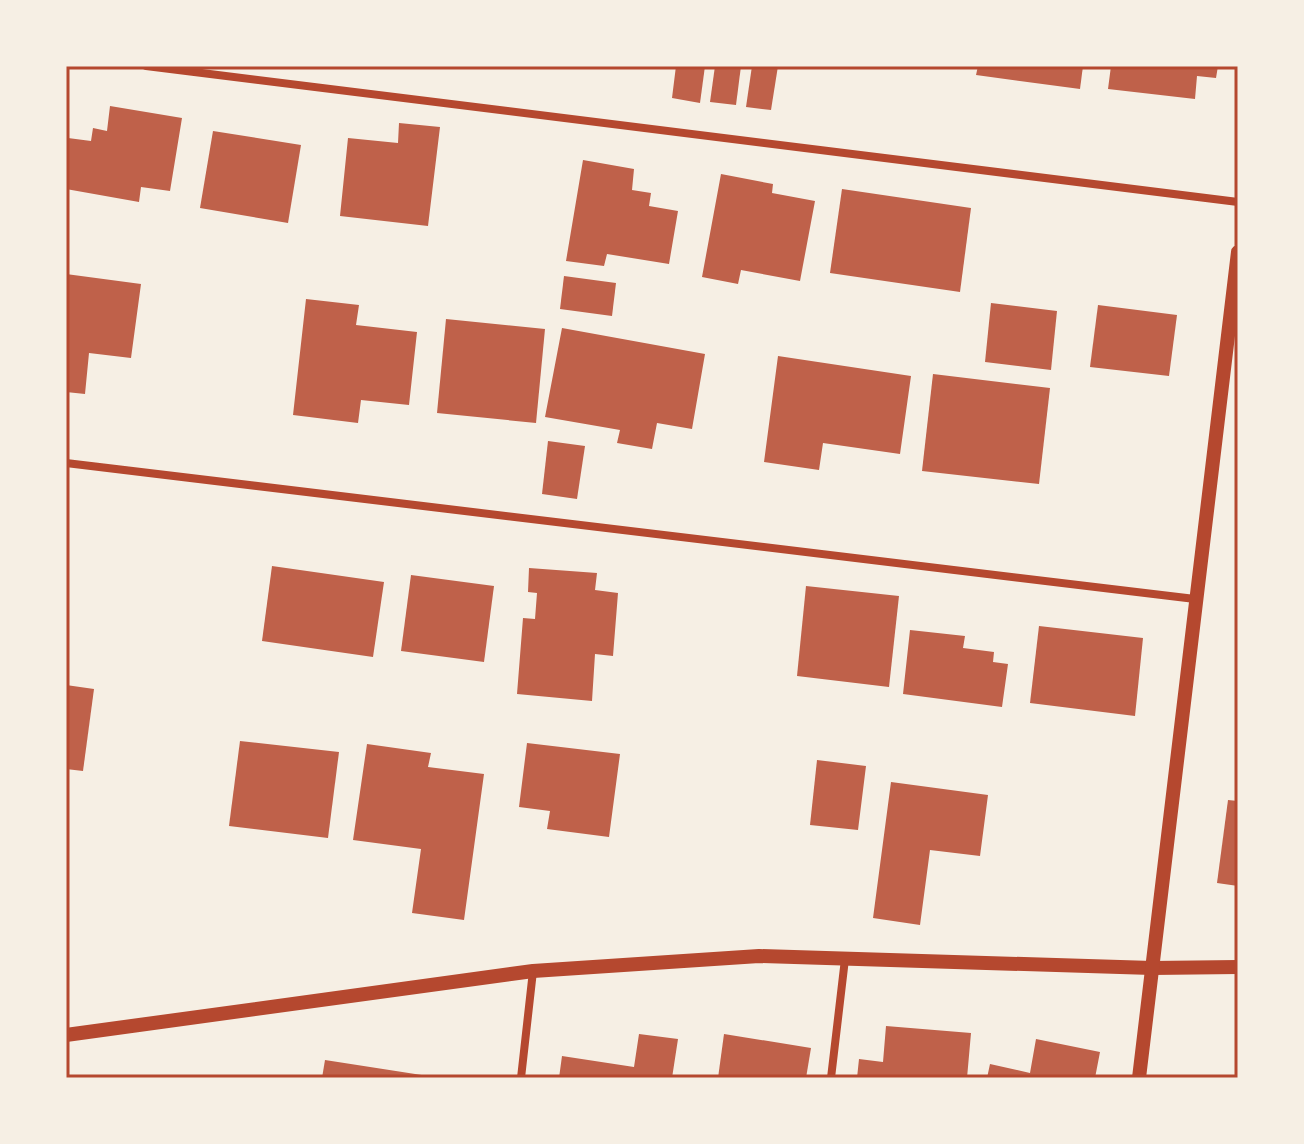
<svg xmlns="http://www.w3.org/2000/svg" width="1304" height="1144" viewBox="0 0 1304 1144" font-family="Arial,sans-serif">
<rect width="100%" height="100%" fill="#f6efe4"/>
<!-- building -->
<g fill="#bf614a">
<polygon points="676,66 705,66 700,103 672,98"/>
<polygon points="715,66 741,66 736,105 710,102"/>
<polygon points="752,66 778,66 771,110 746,107"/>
<polygon points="978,66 1083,66 1080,89 976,75"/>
<polygon points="1111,66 1218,66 1216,78 1197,76 1195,99 1108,89"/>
<polygon points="110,106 182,118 170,191 141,187 139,202 66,189 68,138 91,141 93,128 107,131"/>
<polygon points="399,123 440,127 428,226 340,216 348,138 398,143"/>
<polygon points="213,131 301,145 288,223 200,208"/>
<polygon points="583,160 634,169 632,190 651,193 649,206 678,211 669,264 607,254 604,266 566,261"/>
<polygon points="721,174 773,184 772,193 815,201 800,281 741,270 738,284 702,277"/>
<polygon points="842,189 971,208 960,292 830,273"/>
<polygon points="66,274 141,284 131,358 89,353 85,394 66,392"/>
<polygon points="564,276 616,283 612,316 560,309"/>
<polygon points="306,299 359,305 356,325 417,332 409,405 361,400 358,423 293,415"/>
<polygon points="991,303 1057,311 1051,370 985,362"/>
<polygon points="1098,305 1177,315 1169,376 1090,367"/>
<polygon points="446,319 545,329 536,423 437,413"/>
<polygon points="562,328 705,354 692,429 657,423 652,449 617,443 620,430 545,417"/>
<polygon points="778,356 911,376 900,454 823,443 819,470 764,462"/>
<polygon points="933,374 1050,388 1039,484 922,471"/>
<polygon points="548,441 585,446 577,499 542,494"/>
<polygon points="272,566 384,582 373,657 262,641"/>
<polygon points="529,568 597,573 595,590 618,593 613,656 595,654 592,701 517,694 523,618 535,619 537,593 528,592"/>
<polygon points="411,575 494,586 484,662 401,651"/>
<polygon points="806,586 899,596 889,687 797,676"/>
<polygon points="1039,626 1143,638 1135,716 1030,703"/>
<polygon points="910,630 965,636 963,648 994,652 993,662 1008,664 1002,707 903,694"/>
<polygon points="66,685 94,689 83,771 66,769"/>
<polygon points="240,741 339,752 328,838 229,826"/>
<polygon points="527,743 620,754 609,837 547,829 550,811 519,807"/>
<polygon points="367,744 431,753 428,767 484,774 464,920 412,913 421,849 353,840"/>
<polygon points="817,760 866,766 858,830 810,825"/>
<polygon points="891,782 988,795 980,856 930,850 920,925 873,918"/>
<polygon points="1228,800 1238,801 1238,886 1217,883"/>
<polygon points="886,1026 971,1033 967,1078 857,1078 859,1059 883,1062"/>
<polygon points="639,1034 678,1039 672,1078 559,1078 562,1056 634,1067"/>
<polygon points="724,1034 811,1048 806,1078 718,1078"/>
<polygon points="1036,1039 1100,1052 1095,1078 987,1078 990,1064 1030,1073"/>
<polygon points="325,1060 428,1076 428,1078 322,1078"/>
</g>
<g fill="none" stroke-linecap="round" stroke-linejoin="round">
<!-- minor -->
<g stroke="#b5482f" stroke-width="8">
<polyline points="146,66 1238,202"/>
<polyline points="66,463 1195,599"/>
<polyline points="521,1078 533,971"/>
<polyline points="831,1078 845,959"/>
</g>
<!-- tertiary -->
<g stroke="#b5482f" stroke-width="14">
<polyline points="66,1035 533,971 759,956 1152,968 1238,967"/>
<polyline points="1139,1078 1238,252"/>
</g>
</g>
<!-- border -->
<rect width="1304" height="1144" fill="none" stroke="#f6efe4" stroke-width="136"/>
<rect x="68" y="68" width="1168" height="1008" fill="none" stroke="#b5482f" stroke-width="3"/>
</svg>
